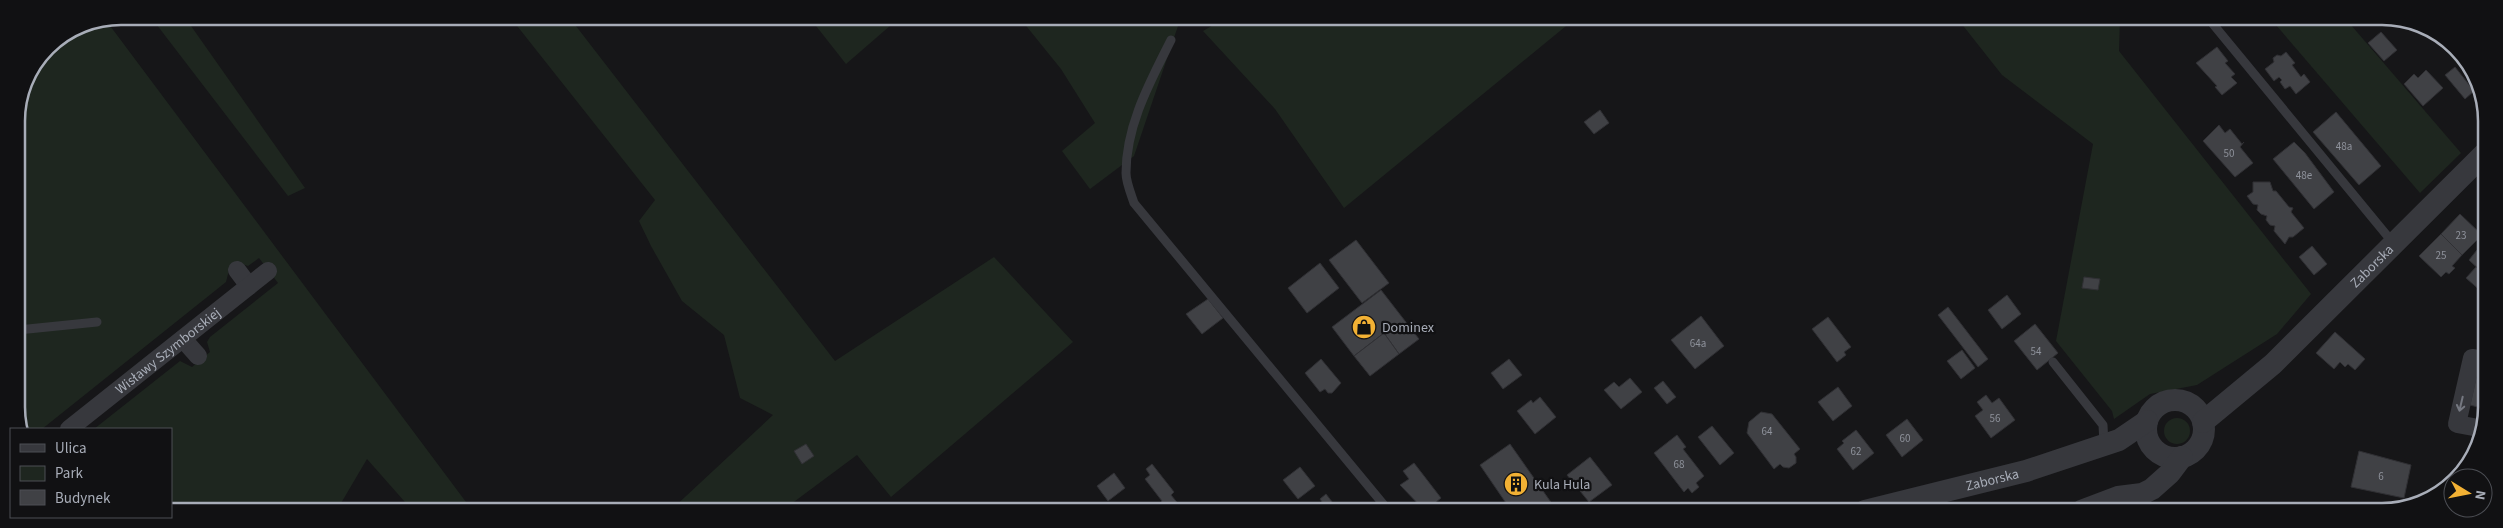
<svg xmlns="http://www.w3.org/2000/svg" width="2503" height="528" viewBox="0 0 2503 528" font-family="'Source Sans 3',sans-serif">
<rect width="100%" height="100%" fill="#161618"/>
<!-- green -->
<g fill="#1e261f">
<polygon points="150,16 184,16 305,188 288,196"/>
<polygon points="510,17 569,17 835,361 994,257 1073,342 891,497 857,455 783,510 671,510 773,415 740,398 724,335 682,301 651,246 639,221 655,200"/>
<polygon points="809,17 884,17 891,25 846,64"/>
<polygon points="1019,17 1170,17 1178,26 1134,156 1090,189 1062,151 1095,123 1061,69"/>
<polygon points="1227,17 1577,17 1344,208 1275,109 1203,31"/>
<polygon points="1957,18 2120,18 2119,51 2311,294 2277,334 2197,385 2150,394 2114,419 2112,411 2056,341 2093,144 2002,75"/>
<polygon points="2270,18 2345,18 2461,153 2420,193"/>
<polygon points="105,19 472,510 412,510 367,459 337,510 171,510 171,429 94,429 180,361 192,367 210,352 207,342 210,337 278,283 259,258 248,266 242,264 229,270 226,282 42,429 19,429 16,114 27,75 47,47 81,24"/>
<polygon points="2429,32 2456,47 2478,87"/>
<circle cx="2177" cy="431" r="13"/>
</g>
<!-- building -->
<g fill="#404145" stroke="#303034">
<polygon points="2381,32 2397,50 2384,61 2368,43"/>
<polygon points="2217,47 2228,61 2225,63 2235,74 2231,77 2237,83 2222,95 2215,87 2217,86 2196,63"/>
<polygon points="2286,52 2295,63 2292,65 2301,77 2304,74 2310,82 2296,94 2290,86 2285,89 2280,82 2282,80 2279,77 2274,81 2265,69 2274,62 2273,58 2277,55 2281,56"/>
<polygon points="2455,67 2474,91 2465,99 2445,75"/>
<polygon points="2426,70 2443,88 2423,106 2404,84 2414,74 2418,78"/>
<polygon points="1600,110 1609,123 1594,134 1584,122"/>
<polygon points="2336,112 2381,166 2359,185 2313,132"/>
<polygon points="2219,125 2225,133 2230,129 2242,144 2244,142 2240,147 2253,163 2235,177 2203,141"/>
<polygon points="2294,142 2305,153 2334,192 2314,209 2273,159"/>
<polygon points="2253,182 2270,182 2273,191 2276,191 2289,207 2293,208 2291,212 2304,228 2293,237 2289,237 2285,244 2274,231 2275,226 2270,225 2266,220 2267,216 2261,214 2257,210 2258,205 2253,204 2247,196 2253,192"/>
<polygon points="2460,214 2482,235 2462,255 2441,234"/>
<polygon points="2441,234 2462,255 2452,266 2455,268 2449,274 2446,272 2441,277 2419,256"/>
<polygon points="1356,240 1389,283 1362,303 1329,260"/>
<polygon points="2312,246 2327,264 2314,275 2299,257"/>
<polygon points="2477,250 2485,258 2485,275 2469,260"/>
<polygon points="1320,263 1339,288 1307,313 1288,288"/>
<polygon points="2476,267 2485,275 2485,288 2482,292 2466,278"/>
<polygon points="2084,277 2100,279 2098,290 2082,288"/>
<polygon points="1381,290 1419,339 1399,354 1384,333 1354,356 1332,327"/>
<polygon points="2007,295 2021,314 2002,329 1988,310"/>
<polygon points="1208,299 1223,318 1202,334 1186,314"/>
<polygon points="1948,307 1988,359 1978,367 1938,315"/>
<polygon points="1701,316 1724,346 1695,369 1671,340"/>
<polygon points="1828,317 1851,347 1844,352 1846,355 1837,362 1812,329"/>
<polygon points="2035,324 2058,353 2037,370 2014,341"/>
<polygon points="2335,332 2365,359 2355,370 2348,364 2345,367 2340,362 2334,369 2316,353"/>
<polygon points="1384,333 1399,354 1370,376 1354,356"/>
<polygon points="1962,350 1975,368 1961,379 1947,361"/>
<polygon points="1321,359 1341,383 1332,393 1328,393 1325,389 1320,392 1305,373"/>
<polygon points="1509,359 1522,375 1503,389 1491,373"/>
<polygon points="2478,369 2485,371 2485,409 2470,405"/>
<polygon points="1630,378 1642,392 1621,409 1604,390 1614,382 1619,387"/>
<polygon points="1663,381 1676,397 1667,404 1654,388"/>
<polygon points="1838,387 1852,406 1833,421 1818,402"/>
<polygon points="1986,395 1992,403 1999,398 2015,420 1991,438 1975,416 1983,410 1977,402"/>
<polygon points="1540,397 1556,417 1535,434 1517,411 1531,400 1533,403"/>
<polygon points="1761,412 1772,414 1800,449 1794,454 1796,457 1796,463 1789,468 1783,467 1780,464 1774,469 1747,433 1749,422"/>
<polygon points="1907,419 1923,440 1902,457 1886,435"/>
<polygon points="1712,426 1734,453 1720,465 1698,437"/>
<polygon points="1856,430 1874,453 1853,470 1837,449 1844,443 1842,441"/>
<polygon points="1677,435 1686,447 1683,449 1704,476 1696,483 1699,487 1692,493 1688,488 1684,492 1654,453"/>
<polygon points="806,444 814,456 802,464 794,451"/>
<polygon points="1510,444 1555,508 1550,511 1504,511 1501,507 1506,503 1480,465"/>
<polygon points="2359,451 2411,465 2404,498 2351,487"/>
<polygon points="1590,457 1612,485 1589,502 1567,475"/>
<polygon points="1414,463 1441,498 1425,511 1400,485 1409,479 1403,471"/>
<polygon points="1152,464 1174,492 1171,495 1184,511 1166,511 1160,503 1162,501 1145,479 1150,475 1146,469"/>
<polygon points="1300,467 1315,486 1298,499 1283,480"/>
<polygon points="1114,473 1125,488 1108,501 1097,486"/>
<polygon points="1326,494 1339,511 1328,511 1320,499"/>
</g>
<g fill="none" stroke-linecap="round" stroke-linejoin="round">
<!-- service -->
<g stroke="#37383d" stroke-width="9">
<polyline points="2208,18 2394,244"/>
<path d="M 1171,40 C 1150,82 1126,125 1126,173 C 1126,182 1131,194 1134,203 L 1389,511"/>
<polyline points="18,330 97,322"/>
<polyline points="2053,362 2103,425 2104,444"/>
</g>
<!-- minor -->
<g stroke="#37383d" stroke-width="18">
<polyline points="237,270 249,286"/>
<polyline points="183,339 198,356"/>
<path id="s1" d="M 69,429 L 268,271"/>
<polyline points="2484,429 2457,424 2472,358 2485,360"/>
</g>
<!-- tertiary -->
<g stroke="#37383d" stroke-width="22">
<circle cx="2175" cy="429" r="29"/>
<path id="s2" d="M 2203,422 L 2273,364 L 2485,153"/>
<path id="s3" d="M 1865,511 L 2026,471 L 2119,440 L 2147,421"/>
<polyline points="2081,511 2118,497 2142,494 2152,489 2170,473 2182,457"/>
</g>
</g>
<!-- one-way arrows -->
<defs><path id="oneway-shaft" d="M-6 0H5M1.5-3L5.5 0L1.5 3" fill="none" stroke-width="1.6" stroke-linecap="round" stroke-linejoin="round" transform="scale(1.25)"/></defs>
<use stroke="#757881" href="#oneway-shaft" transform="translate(2461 404) rotate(103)"/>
<!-- icons -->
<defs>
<g id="shop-disc" transform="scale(1.25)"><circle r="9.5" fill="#f2b134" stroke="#111113"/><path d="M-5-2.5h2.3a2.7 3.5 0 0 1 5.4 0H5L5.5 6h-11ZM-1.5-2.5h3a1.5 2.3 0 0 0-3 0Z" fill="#111"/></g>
<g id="building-disc" transform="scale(1.25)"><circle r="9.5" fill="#f2b134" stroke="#111113"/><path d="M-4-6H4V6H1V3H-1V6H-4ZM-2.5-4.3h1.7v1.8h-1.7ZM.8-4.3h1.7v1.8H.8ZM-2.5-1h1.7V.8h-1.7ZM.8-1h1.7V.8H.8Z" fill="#111"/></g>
</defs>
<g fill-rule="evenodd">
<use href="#shop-disc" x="1364" y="327"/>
<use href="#building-disc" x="1516" y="484"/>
</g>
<g text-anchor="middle" stroke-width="4.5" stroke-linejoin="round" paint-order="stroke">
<!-- number labels -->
<g font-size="11" fill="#8e929b">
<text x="2344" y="150">48a</text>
<text x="2229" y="157">50</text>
<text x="2304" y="179">48e</text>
<text x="2461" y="239">23</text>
<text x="2441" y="259">25</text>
<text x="1698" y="347">64a</text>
<text x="2036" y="355">54</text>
<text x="1995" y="422">56</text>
<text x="1767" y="435">64</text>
<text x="1905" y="442">60</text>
<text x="1856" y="455">62</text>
<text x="1679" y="468">68</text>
<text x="2381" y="480">6</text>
</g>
<!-- street labels -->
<g font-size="14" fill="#a8adb8" stroke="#111113">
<text dy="5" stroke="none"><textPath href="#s2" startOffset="230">Zaborska</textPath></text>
<text dy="5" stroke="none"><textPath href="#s1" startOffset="126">Wisławy Szymborskiej</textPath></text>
<text dy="5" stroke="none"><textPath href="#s3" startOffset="131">Zaborska</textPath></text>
</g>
<!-- poi labels -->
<g font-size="14" fill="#a8adb8" stroke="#111113" text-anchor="start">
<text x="1382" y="332">Dominex</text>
<text x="1534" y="489">Kula Hula</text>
</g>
</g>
<!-- crop -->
<path d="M0 0H2503V528H0ZM121 25H2382A96 96 0 0 1 2478 121V407A96 96 0 0 1 2382 503H121A96 96 0 0 1 25 407V121A96 96 0 0 1 121 25Z" fill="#111113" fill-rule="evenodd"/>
<path fill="none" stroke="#a8adb8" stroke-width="2.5" d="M121 25H2382A96 96 0 0 1 2478 121V407A96 96 0 0 1 2382 503H121A96 96 0 0 1 25 407V121A96 96 0 0 1 121 25Z"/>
<!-- legend -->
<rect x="10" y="428" width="162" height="90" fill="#111113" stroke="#4d4f55"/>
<rect x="20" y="444" width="25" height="8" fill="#37383d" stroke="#4d4f55"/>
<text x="55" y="453" font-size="15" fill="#a8adb8">Ulica</text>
<rect x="20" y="466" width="25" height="15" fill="#1e261f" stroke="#4d4f55"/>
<text x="55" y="478" font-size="15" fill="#a8adb8">Park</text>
<rect x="20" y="490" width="25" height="15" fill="#404145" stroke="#4d4f55"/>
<text x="55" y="503" font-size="15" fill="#a8adb8">Budynek</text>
<!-- north arrow -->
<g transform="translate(2468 493) rotate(100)"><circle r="24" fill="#111113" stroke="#4d4f55"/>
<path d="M0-4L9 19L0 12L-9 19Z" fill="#f2b134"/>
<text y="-8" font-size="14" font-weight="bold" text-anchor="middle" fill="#a8adb8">N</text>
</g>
</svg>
